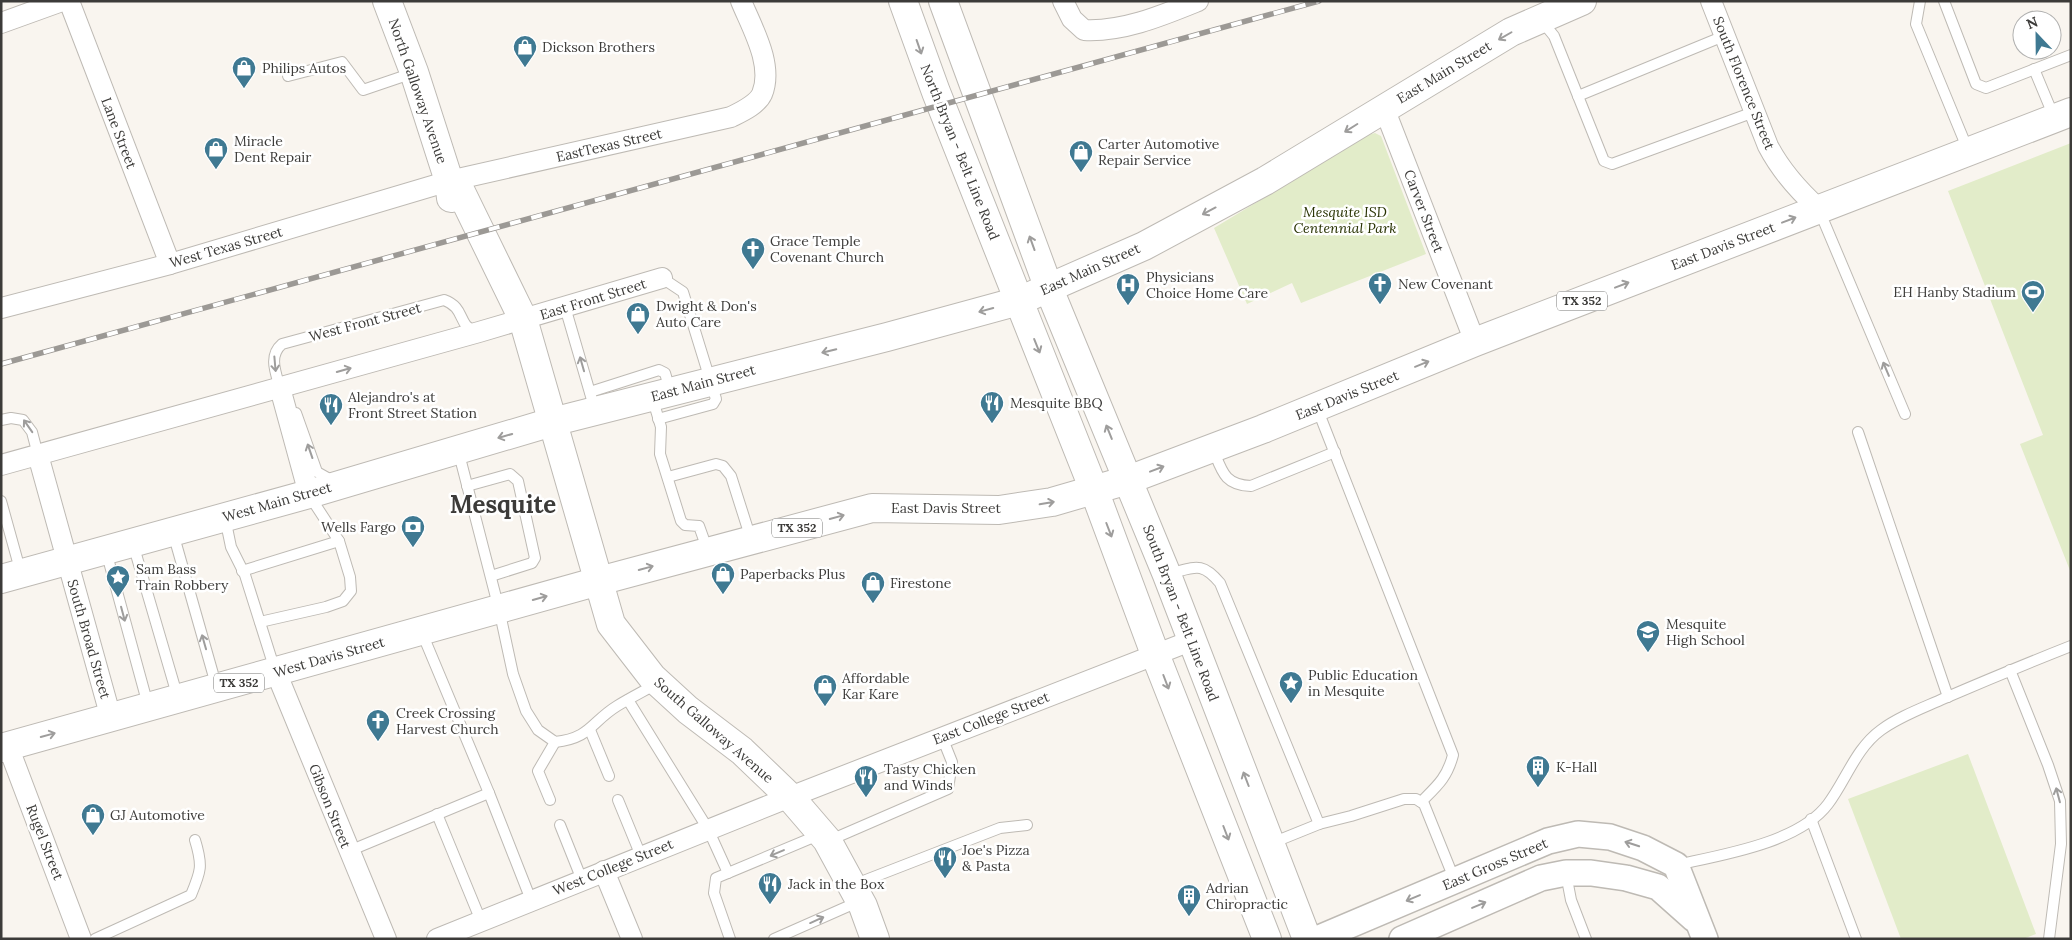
<svg xmlns="http://www.w3.org/2000/svg" width="2072" height="940" viewBox="0 0 2072 940" font-family="Lora,serif">
<rect width="100%" height="100%" fill="#f9f5ef"/>
<!-- green -->
<g fill="#e2ecc9">
<polygon points="1375,133 1381,136 1426,254 1301,303 1292,283 1247,304 1214,228 1368,135"/>
<polygon points="2071,143 2071,573 2020,444 2043,435 1948,191"/>
<polygon points="1968,754 2036,934 2023,939 1901,939 1848,799"/>
</g>
<g fill="none" stroke-linecap="round" stroke-linejoin="round">
<!-- service casing -->
<g stroke="#bebab4" stroke-width="12">
<g id="service">
<polyline points="1920,1 1916,24 1968,150"/>
<polyline points="1944,1 1976,84 1986,88 2071,55"/>
<polyline points="1541,20 1554,36 1604,161 1612,164 1754,112"/>
<polyline points="2034,69 2054,117"/>
<polyline points="288,76 342,62 363,90 413,73"/>
<polyline points="1578,96 1724,36"/>
<polyline points="1819,210 1905,414"/>
<polyline points="565,307 595,410"/>
<path d="M 280,388 C 276,373 268,356 282,344 L 444,300 C 466,308 457,325 475,331"/>
<polyline points="590,392 659,370 665,373 670,390"/>
<polyline points="652,397 661,427 660,454 681,521 685,525 699,526 708,551"/>
<path d="M 1317,408 L 1453,755 C 1447,778 1437,786 1421,802"/>
<polyline points="296,413 317,472 333,481"/>
<polyline points="658,419 713,404 716,399 683,292 662,278"/>
<polyline points="1,420 11,418 23,420 32,432 38,455"/>
<polyline points="1858,432 1948,697"/>
<path d="M 1213,449 C 1222,471 1224,485 1251,486 L 1335,452"/>
<path d="M 458,450 L 499,609 L 513,674 L 526,711 L 538,730 L 555,742 C 591,738 591,722 617,706 C 630,698 644,691 658,683"/>
<polyline points="668,477 716,464 723,466 731,476 751,539"/>
<polyline points="467,486 510,474 518,481 535,558 532,563 491,576"/>
<polyline points="1,501 21,573"/>
<polyline points="225,518 231,547 245,575 275,670"/>
<polyline points="173,533 217,688"/>
<polyline points="133,544 178,698"/>
<polyline points="106,551 148,705"/>
<polyline points="242,571 339,541 309,495"/>
<path d="M 1168,574 C 1194,568 1201,560 1220,583 L 1319,824 L 1272,843"/>
<polyline points="260,622 326,607 343,601 351,591 350,577 339,541"/>
<polyline points="422,633 489,793 531,900"/>
<polyline points="2010,670 2048,765 2060,801 2061,844 2049,939"/>
<polyline points="628,700 708,829 728,873"/>
<polyline points="590,730 609,776"/>
<polyline points="550,800 538,771 555,742"/>
<polyline points="618,800 641,856"/>
<polyline points="437,814 481,921"/>
<polyline points="1811,819 1856,939"/>
<polyline points="1319,824 1351,816 1404,799 1416,799 1424,804 1455,881"/>
<polyline points="560,825 582,880"/>
<polyline points="828,841 948,789 952,762 942,737"/>
<polyline points="349,851 489,793"/>
<path d="M 1676,865 C 1721,855 1799,843 1828,804 C 1846,780 1856,748 1881,730 C 1900,716 1923,708 1945,698 C 1987,680 2028,663 2071,646"/>
<polyline points="1566,874 1571,900 1586,939"/>
<polyline points="853,885 1000,828 1027,825"/>
<path d="M 95,939 L 191,895 C 201,871 203,866 195,840"/>
<polyline points="730,939 714,893 716,878 821,834"/>
<polyline points="774,939 860,901"/>
</g>
</g>
<!-- minor casing -->
<g stroke="#bebab4" stroke-width="22">
<g id="minor">
<polyline points="69,1 170,264"/>
<path d="M 1063,1 L 1072,19 L 1084,30 C 1123,32 1161,16 1198,1"/>
<path d="M 1711,1 L 1768,146 C 1781,171 1798,190 1819,209"/>
<polyline points="1,23 62,1"/>
<polyline points="1384,108 1475,342"/>
<path d="M 1,308 L 170,264 L 449,181 L 731,117 C 741,112 757,105 762,94 C 774,65 752,28 741,1"/>
<polyline points="280,388 309,494"/>
<polyline points="38,455 111,718"/>
<polyline points="1,465 479,332 662,278"/>
<polyline points="276,672 386,939"/>
<polyline points="8,746 81,939"/>
<polyline points="604,871 632,939"/>
<polyline points="437,939 790,797 1193,640"/>
</g>
</g>
<!-- tertiary casing -->
<g stroke="#bebab4" stroke-width="28">
<g id="tertiary">
<polyline points="1317,939 1548,841 1578,834 1610,837 1643,848 1676,865 1705,939"/>
<polyline points="1402,939 1541,878 1566,873 1591,873 1626,878 1658,887 1694,919"/>
</g>
</g>
<!-- secondary casing -->
<g stroke="#bebab4" stroke-width="30">
<g id="secondary">
<polyline points="387,1 414,72 449,181 451,198"/>
<polyline points="449,181 460,190 523,319 611,624 652,677 688,710 742,751 790,797 827,840 863,906 875,939"/>
</g>
</g>
<!-- primary casing -->
<g stroke="#bebab4" stroke-width="30">
<g id="primary">
<polyline points="903,1 936,92 1094,490 1155,654 1267,939"/>
<polyline points="943,1 1049,289 1167,575 1307,939"/>
<polyline points="1,579 309,494 552,422 887,337 1019,301 1144,246 1265,181 1511,32 1582,1"/>
<polyline points="1,748 599,581 872,508 999,510 1052,502 1128,480 1263,429 1475,342 2071,112"/>
</g>
</g>
<!-- service -->
<use href="#service" stroke="#fff" stroke-width="10"/>
<!-- minor -->
<use href="#minor" stroke="#fff" stroke-width="20"/>
<!-- tertiary -->
<use href="#tertiary" stroke="#fff" stroke-width="25"/>
<!-- secondary -->
<use href="#secondary" stroke="#fff" stroke-width="28"/>
<!-- primary -->
<use href="#primary" stroke="#fff" stroke-width="28"/>
<!-- rail casing -->
<g stroke="#9c9995" stroke-width="5.5">
<polyline id="rail" points="1,364 1319,1"/>
</g>
<!-- rail -->
<use href="#rail" stroke="#fff" stroke-width="4" stroke-dasharray="11" stroke-linecap="butt"/>
</g>
<!-- one-way arrows -->
<defs><path id="oneway-shaft" d="M-6 0H5M1.5-3L5.5 0L1.5 3" fill="none" stroke-width="1.6" stroke-linecap="round" stroke-linejoin="round" transform="scale(1.25)"/></defs>
<g stroke="#9e9d9c">
<use href="#oneway-shaft" transform="translate(1505 36) rotate(150)"/>
<use href="#oneway-shaft" transform="translate(919 47) rotate(71)"/>
<use href="#oneway-shaft" transform="translate(1351 128) rotate(148)"/>
<use href="#oneway-shaft" transform="translate(1209 211) rotate(152)"/>
<use href="#oneway-shaft" transform="translate(1789 220) rotate(-21)"/>
<use href="#oneway-shaft" transform="translate(1032 243) rotate(-110)"/>
<use href="#oneway-shaft" transform="translate(1622 285) rotate(-21)"/>
<use href="#oneway-shaft" transform="translate(986 310) rotate(165)"/>
<use href="#oneway-shaft" transform="translate(1037 346) rotate(68)"/>
<use href="#oneway-shaft" transform="translate(829 351) rotate(166)"/>
<use href="#oneway-shaft" transform="translate(275 364) rotate(85)"/>
<use href="#oneway-shaft" transform="translate(582 364) rotate(-106)"/>
<use href="#oneway-shaft" transform="translate(1422 364) rotate(-22)"/>
<use href="#oneway-shaft" transform="translate(1886 369) rotate(-113)"/>
<use href="#oneway-shaft" transform="translate(344 370) rotate(-16)"/>
<use href="#oneway-shaft" transform="translate(28 426) rotate(-125)"/>
<use href="#oneway-shaft" transform="translate(1109 432) rotate(-112)"/>
<use href="#oneway-shaft" transform="translate(505 436) rotate(164)"/>
<use href="#oneway-shaft" transform="translate(310 451) rotate(-109)"/>
<use href="#oneway-shaft" transform="translate(1157 469) rotate(-21)"/>
<use href="#oneway-shaft" transform="translate(1047 503) rotate(-10)"/>
<use href="#oneway-shaft" transform="translate(837 517) rotate(-15)"/>
<use href="#oneway-shaft" transform="translate(1109 530) rotate(69)"/>
<use href="#oneway-shaft" transform="translate(646 568) rotate(-15)"/>
<use href="#oneway-shaft" transform="translate(540 598) rotate(-16)"/>
<use href="#oneway-shaft" transform="translate(123 614) rotate(75)"/>
<use href="#oneway-shaft" transform="translate(204 642) rotate(-106)"/>
<use href="#oneway-shaft" transform="translate(1166 682) rotate(69)"/>
<use href="#oneway-shaft" transform="translate(48 735) rotate(-15)"/>
<use href="#oneway-shaft" transform="translate(1246 779) rotate(-111)"/>
<use href="#oneway-shaft" transform="translate(2058 795) rotate(-105)"/>
<use href="#oneway-shaft" transform="translate(1226 833) rotate(69)"/>
<use href="#oneway-shaft" transform="translate(1632 844) rotate(-162)"/>
<use href="#oneway-shaft" transform="translate(777 853) rotate(157)"/>
<use href="#oneway-shaft" transform="translate(1413 898) rotate(157)"/>
<use href="#oneway-shaft" transform="translate(1479 905) rotate(-23)"/>
<use href="#oneway-shaft" transform="translate(817 920) rotate(-24)"/>
</g>
<!-- icons -->
<defs>
<g id="shop-pin" transform="scale(1.25)"><path d="M0 17L-7.5 6A9.5 9.5 0 1 1 7.5 6Z" fill="#3f7992" stroke="#fff"/><path d="M-5-2.5h2.3a2.7 3.5 0 0 1 5.4 0H5L5.5 6h-11ZM-1.5-2.5h3a1.5 2.3 0 0 0-3 0Z" fill="#fff"/></g>
<g id="church-pin" transform="scale(1.25)"><path d="M0 17L-7.5 6A9.5 9.5 0 1 1 7.5 6Z" fill="#3f7992" stroke="#fff"/><path d="M-1.2-6h2.4v3.5h3.3v2.4h-3.3V6h-2.4V-.1h-3.3v-2.4h3.3Z" fill="#fff"/></g>
<g id="hospital-pin" transform="scale(1.25)"><path d="M0 17L-7.5 6A9.5 9.5 0 1 1 7.5 6Z" fill="#3f7992" stroke="#fff"/><path d="M-5-5h3v3.5h4V-5h3V5h-3V1.5h-4V5h-3Z" fill="#fff"/></g>
<g id="stadium-pin" transform="scale(1.25)"><path d="M0 17L-7.5 6A9.5 9.5 0 1 1 7.5 6Z" fill="#3f7992" stroke="#fff"/><path d="M0-5a6.5 5 0 1 0 0 10a6.5 5 0 1 0 0-10ZM-3.5-1.8h7v3.6h-7Z" fill="#fff"/></g>
<g id="restaurant-pin" transform="scale(1.25)"><path d="M0 17L-7.5 6A9.5 9.5 0 1 1 7.5 6Z" fill="#3f7992" stroke="#fff"/><path d="M-5-6h1v4h1v-4h1v4h1v-4h1v5L-1.5 .5V6h-2V.5L-5-1ZM5-6V6H3V1.5H1.5Q1.5-4 5-6Z" fill="#fff"/></g>
<g id="bank-pin" transform="scale(1.25)"><path d="M0 17L-7.5 6A9.5 9.5 0 1 1 7.5 6Z" fill="#3f7992" stroke="#fff"/><path d="M-6-4H6V4H-6ZM0-2.3a2.3 2.3 0 1 0 0 4.6a2.3 2.3 0 1 0 0-4.6Z" fill="#fff"/></g>
<g id="sight-pin" transform="scale(1.25)"><path d="M0 17L-7.5 6A9.5 9.5 0 1 1 7.5 6Z" fill="#3f7992" stroke="#fff"/><path d="M0-6L1.8-2.2L6-1.7L2.9 1.2L3.7 5.4L0 3.3L-3.7 5.4L-2.9 1.2L-6-1.7L-1.8-2.2Z" fill="#fff"/></g>
<g id="school-pin" transform="scale(1.25)"><path d="M0 17L-7.5 6A9.5 9.5 0 1 1 7.5 6Z" fill="#3f7992" stroke="#fff"/><path d="M0-5L7-2L0 1L-7-2ZM-4 1L0 2.5L4 1V4Q0 6-4 4Z" fill="#fff"/></g>
<g id="building-pin" transform="scale(1.25)"><path d="M0 17L-7.5 6A9.5 9.5 0 1 1 7.5 6Z" fill="#3f7992" stroke="#fff"/><path d="M-4-6H4V6H1V3H-1V6H-4ZM-2.5-4.3h1.7v1.8h-1.7ZM.8-4.3h1.7v1.8H.8ZM-2.5-1h1.7V.8h-1.7ZM.8-1h1.7V.8H.8Z" fill="#fff"/></g>
</defs>
<g fill-rule="evenodd">
<use href="#shop-pin" x="525" y="47"/>
<use href="#shop-pin" x="244" y="68"/>
<use href="#shop-pin" x="216" y="149"/>
<use href="#shop-pin" x="1081" y="152"/>
<use href="#church-pin" x="753" y="249"/>
<use href="#church-pin" x="1380" y="284"/>
<use href="#hospital-pin" x="1128" y="285"/>
<use href="#stadium-pin" x="2033" y="292"/>
<use href="#shop-pin" x="638" y="314"/>
<use href="#restaurant-pin" x="992" y="403"/>
<use href="#restaurant-pin" x="331" y="405"/>
<use href="#bank-pin" x="413" y="527"/>
<use href="#shop-pin" x="723" y="574"/>
<use href="#sight-pin" x="118" y="577"/>
<use href="#shop-pin" x="873" y="583"/>
<use href="#school-pin" x="1648" y="632"/>
<use href="#sight-pin" x="1291" y="683"/>
<use href="#shop-pin" x="825" y="686"/>
<use href="#church-pin" x="378" y="721"/>
<use href="#building-pin" x="1538" y="767"/>
<use href="#restaurant-pin" x="866" y="777"/>
<use href="#shop-pin" x="93" y="815"/>
<use href="#restaurant-pin" x="945" y="858"/>
<use href="#restaurant-pin" x="770" y="884"/>
<use href="#building-pin" x="1189" y="896"/>
</g>
<g text-anchor="middle" stroke-width="5" stroke-linejoin="round" paint-order="stroke">
<!-- shield labels -->
<g fill="#fff" stroke="#767674" stroke-width="1">
<rect x="1557" y="291.5" width="50" height="19" rx="4"/>
<rect x="772" y="518.5" width="50" height="19" rx="4"/>
<rect x="214" y="673.5" width="50" height="19" rx="4"/>
</g>
<g font-size="12" font-weight="bold" fill="#3c3b39">
<text x="1582" y="305">TX 352</text>
<text x="797" y="532">TX 352</text>
<text x="239" y="687">TX 352</text>
</g>
<!-- poi labels -->
<g font-size="14" fill="#3c3b39" stroke="#fff" text-anchor="start">
<text x="542" y="52">Dickson Brothers</text>
<text x="262" y="73">Philips Autos</text>
<text x="234" y="146">Miracle<tspan x="234" dy="16">Dent Repair</tspan></text>
<text x="1098" y="149">Carter Automotive<tspan x="1098" dy="16">Repair Service</tspan></text>
<text x="770" y="246">Grace Temple<tspan x="770" dy="16">Covenant Church</tspan></text>
<text x="1146" y="282">Physicians<tspan x="1146" dy="16">Choice Home Care</tspan></text>
<text x="1398" y="289">New Covenant</text>
<text x="2016" y="297" text-anchor="end">EH Hanby Stadium</text>
<text x="656" y="311">Dwight &amp; Don's<tspan x="656" dy="16">Auto Care</tspan></text>
<text x="348" y="402">Alejandro's at<tspan x="348" dy="16">Front Street Station</tspan></text>
<text x="1010" y="408">Mesquite BBQ</text>
<text x="396" y="532" text-anchor="end">Wells Fargo</text>
<text x="136" y="574">Sam Bass<tspan x="136" dy="16">Train Robbery</tspan></text>
<text x="740" y="579">Paperbacks Plus</text>
<text x="890" y="588">Firestone</text>
<text x="1666" y="629">Mesquite<tspan x="1666" dy="16">High School</tspan></text>
<text x="1308" y="680">Public Education<tspan x="1308" dy="16">in Mesquite</tspan></text>
<text x="842" y="683">Affordable<tspan x="842" dy="16">Kar Kare</tspan></text>
<text x="396" y="718">Creek Crossing<tspan x="396" dy="16">Harvest Church</tspan></text>
<text x="1556" y="772">K-Hall</text>
<text x="884" y="774">Tasty Chicken<tspan x="884" dy="16">and Winds</tspan></text>
<text x="110" y="820">GJ Automotive</text>
<text x="962" y="855">Joe's Pizza<tspan x="962" dy="16">&amp; Pasta</tspan></text>
<text x="788" y="889">Jack in the Box</text>
<text x="1206" y="893">Adrian<tspan x="1206" dy="16">Chiropractic</tspan></text>
</g>
<!-- street labels -->
<g font-size="14" fill="#3c3b39" stroke="#fff">
<text transform="translate(1444 72) rotate(-31)" y="5">East Main Street</text>
<text transform="translate(1744 83) rotate(68)" y="5">South Florence Street</text>
<text transform="translate(418 91) rotate(71)" y="5">North Galloway Avenue</text>
<text transform="translate(119 133) rotate(69)" y="5">Lane Street</text>
<text transform="translate(609 145) rotate(-13)" y="5">EastTexas Street</text>
<text transform="translate(960 152) rotate(68)" y="5">North Bryan - Belt Line Road</text>
<text transform="translate(1424 211) rotate(69)" y="5">Carver Street</text>
<text transform="translate(1723 246) rotate(-21)" y="5">East Davis Street</text>
<text transform="translate(226 247) rotate(-16)" y="5">West Texas Street</text>
<text transform="translate(1090 269) rotate(-24)" y="5">East Main Street</text>
<text transform="translate(593 299) rotate(-17)" y="5">East Front Street</text>
<text transform="translate(365 322) rotate(-15)" y="5">West Front Street</text>
<text transform="translate(703 383) rotate(-15)" y="5">East Main Street</text>
<text transform="translate(1347 395) rotate(-22)" y="5">East Davis Street</text>
<text transform="translate(277 502) rotate(-16)" y="5">West Main Street</text>
<text x="946" y="513">East Davis Street</text>
<text transform="translate(1181 613) rotate(69)" y="5">South Bryan - Belt Line Road</text>
<text transform="translate(89 639) rotate(74)" y="5">South Broad Street</text>
<text transform="translate(329 657) rotate(-16)" y="5">West Davis Street</text>
<text transform="translate(991 718) rotate(-21)" y="5">East College Street</text>
<text transform="translate(714 730) rotate(41)" y="5">South Galloway Avenue</text>
<text transform="translate(330 806) rotate(68)" y="5">Gibson Street</text>
<text transform="translate(45 842) rotate(69)" y="5">Rugel Street</text>
<text transform="translate(1495 864) rotate(-23)" y="5">East Gross Street</text>
<text transform="translate(613 867) rotate(-22)" y="5">West College Street</text>
</g>
<!-- park labels -->
<g font-size="14" font-style="italic" fill="#273100" stroke="#fff">
<text x="1345" y="217">Mesquite ISD<tspan x="1345" dy="16">Centennial Park</tspan></text>
</g>
<!-- town labels -->
<g font-size="24" font-weight="bold" fill="#3c3b39" stroke="#fff">
<text x="503" y="513">Mesquite</text>
</g>
</g>
<!-- border -->
<rect width="2072" height="940" fill="none" stroke="#3c3b39" stroke-width="5"/>
<!-- north arrow -->
<g transform="translate(2037 35) rotate(338)"><circle r="24" fill="#ffffff" stroke="#b1b1b0"/>
<path d="M0-4L9 19L0 12L-9 19Z" fill="#3f7992"/>
<text y="-8" font-size="14" font-weight="bold" text-anchor="middle" fill="#3c3b39">N</text>
</g>
</svg>
